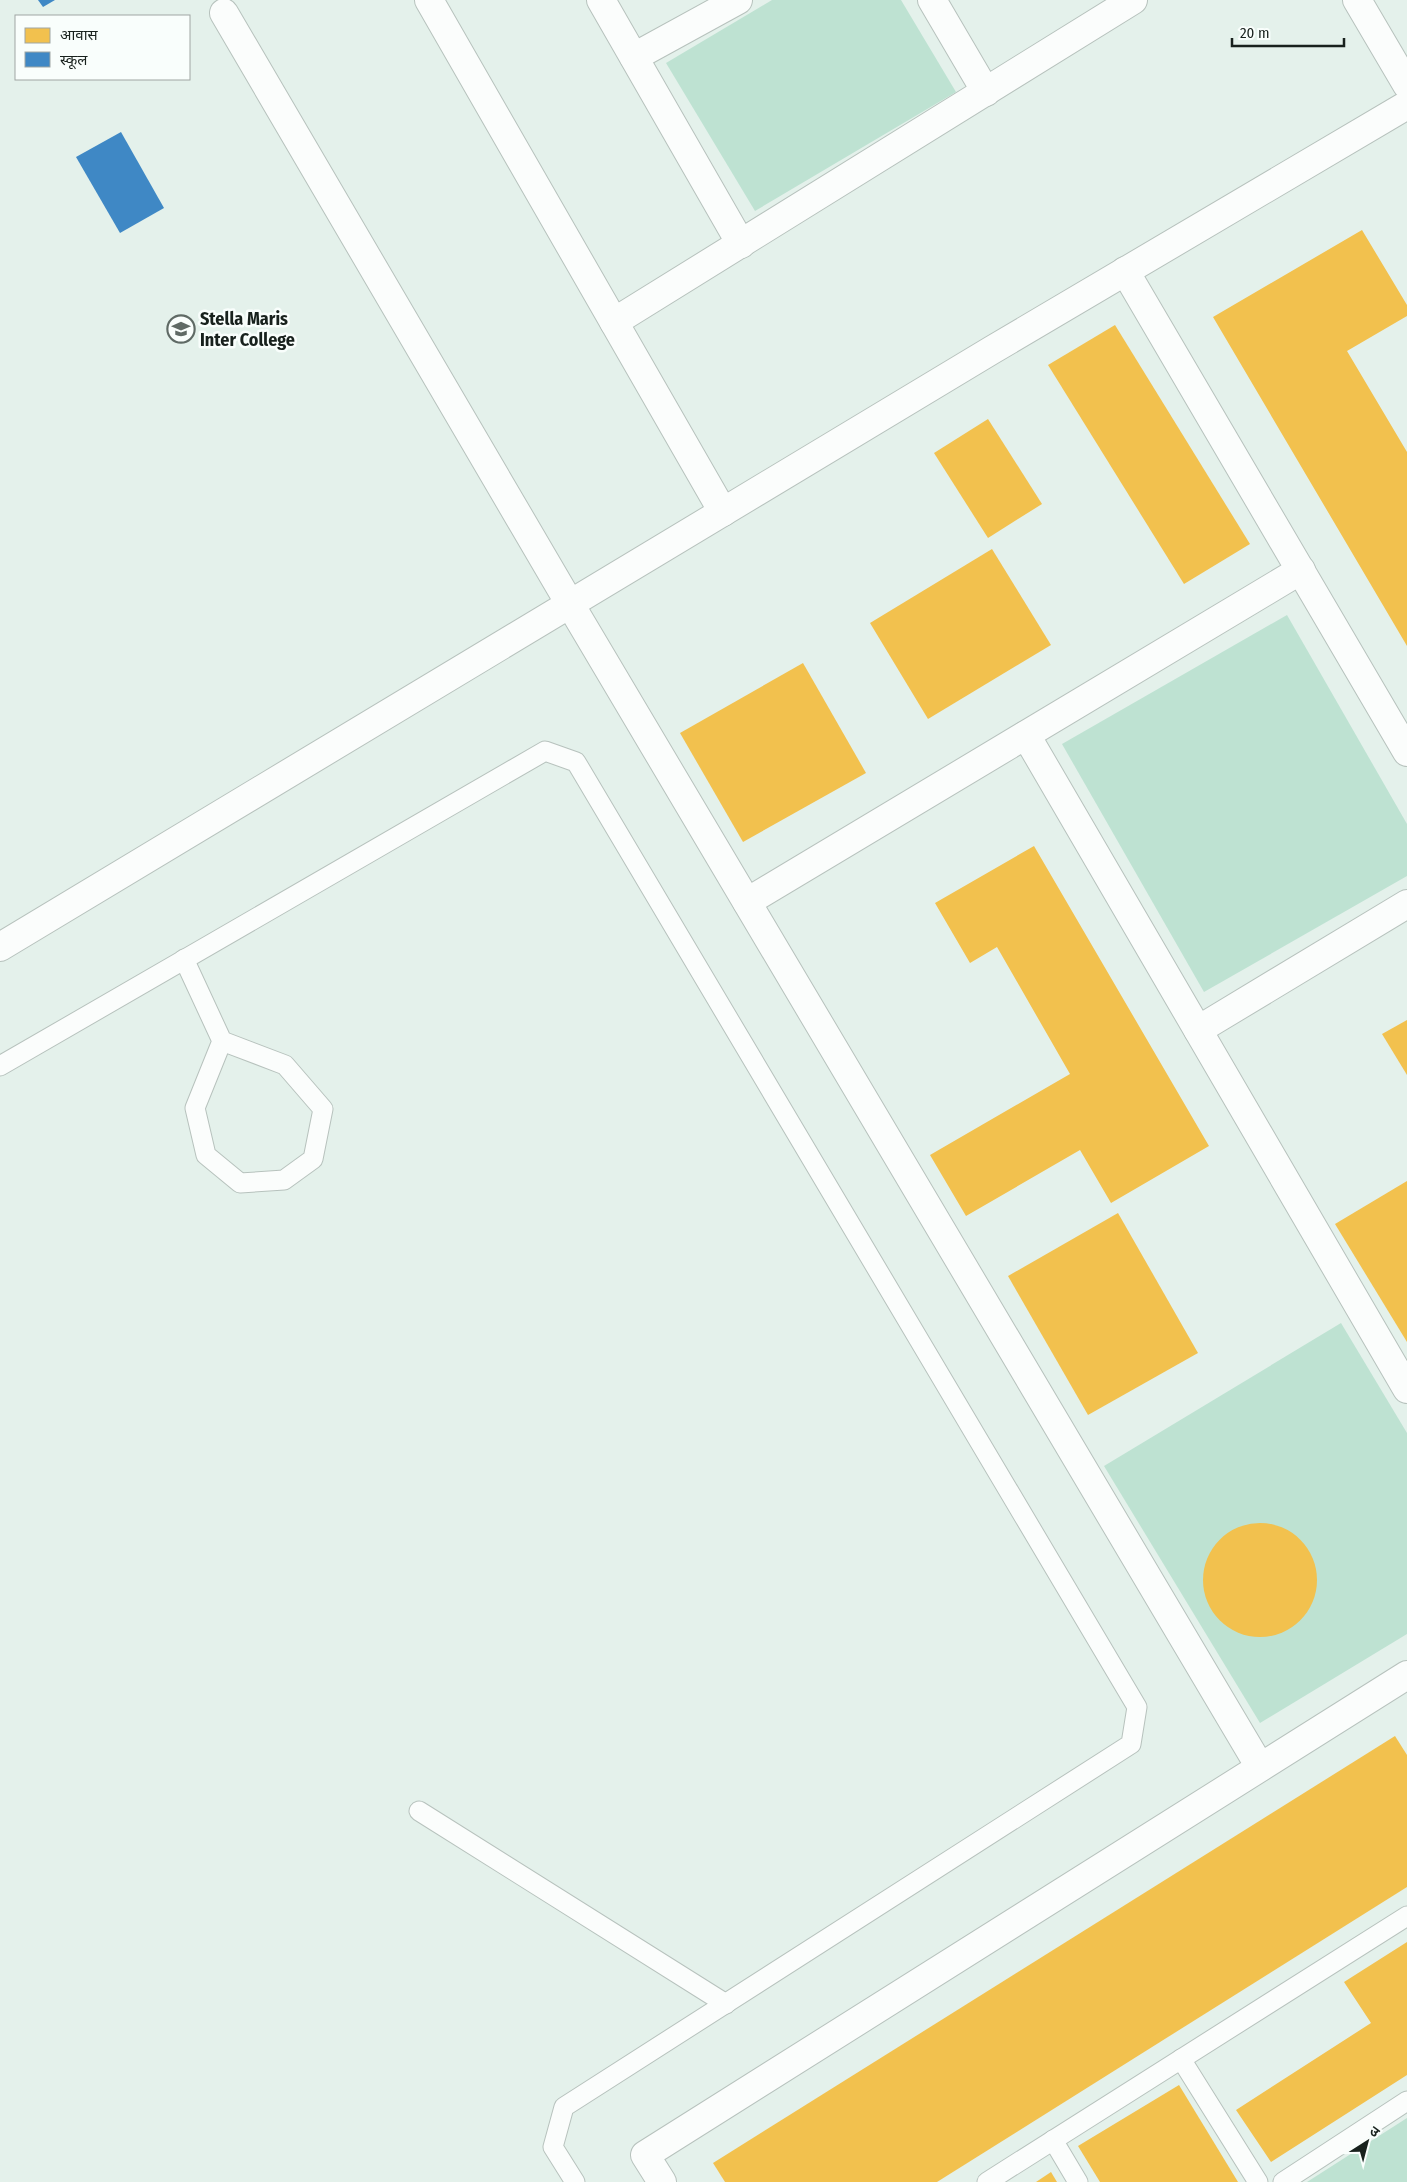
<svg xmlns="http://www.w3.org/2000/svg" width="1407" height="2182" viewBox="0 0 1407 2182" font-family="'Fira Sans Condensed','Noto Sans Devanagari',sans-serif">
<rect width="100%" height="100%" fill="#e4f1eb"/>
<!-- green -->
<g fill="#bee2d2">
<polygon points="772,0 901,0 956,92 755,211 666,63"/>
<polygon points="1287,615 1407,824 1407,876 1204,992 1062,744"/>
<polygon points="1341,1323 1407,1433 1407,1634 1260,1723 1104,1466"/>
<polygon points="1407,2118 1407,2182 1307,2182"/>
</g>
<!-- homes -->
<g fill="#f2c14e">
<polygon points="1362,230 1407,305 1407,316 1347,351 1407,452 1407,646 1213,317"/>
<polygon points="1115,325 1250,544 1184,584 1048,365"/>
<polygon points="988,419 1042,504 988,538 934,453"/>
<polygon points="992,549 1051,645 928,719 870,623"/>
<polygon points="803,663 866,773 743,842 680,733"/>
<polygon points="1034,846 1209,1146 1111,1203 1080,1150 966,1216 930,1155 1070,1074 997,947 970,963 935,903"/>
<polygon points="1407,1020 1407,1075 1382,1034"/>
<polygon points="1407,1181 1407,1342 1335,1224"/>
<polygon points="1118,1213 1198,1353 1088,1415 1008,1276"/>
<circle cx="1260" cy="1580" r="57"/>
<polygon points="1395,1736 1407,1755 1407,1887 937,2182 725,2182 713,2163"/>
<polygon points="1407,1942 1407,2075 1271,2162 1236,2110 1371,2023 1344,1982"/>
<polygon points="1179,2085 1238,2182 1100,2182 1078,2146"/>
<polygon points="1051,2172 1057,2182 1036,2182"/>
</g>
<!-- schools -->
<g fill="#3f88c5">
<polygon points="38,0 55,0 43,7"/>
<polygon points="121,132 164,208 120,233 76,157"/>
</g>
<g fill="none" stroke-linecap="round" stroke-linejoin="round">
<!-- service casing -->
<g stroke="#b7c2bd" stroke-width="21">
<g id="service">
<polyline points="184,959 222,1041 285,1065 323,1109 313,1159 284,1180 240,1183 206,1155 195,1108 222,1041"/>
<polyline points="0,1066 545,751 576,762 1137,1707 1131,1744 564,2107 553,2147 575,2182"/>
<polyline points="419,1811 726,2004"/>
<polyline points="1181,2059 1258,2182"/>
<polyline points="1053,2140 1078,2182"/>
<polyline points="987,2182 1407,1916"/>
<polyline points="1283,2182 1407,2101"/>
</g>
</g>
<!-- minor casing -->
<g stroke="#b7c2bd" stroke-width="30">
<g id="minor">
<polyline points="429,0 723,512"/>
<polyline points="601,0 741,244"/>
<polyline points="932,0 986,92"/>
<polyline points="1357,0 1407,85"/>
<polyline points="224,13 570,604 1260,1767"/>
<polyline points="634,57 738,0"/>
<polyline points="1125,271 1407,752"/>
<polyline points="614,322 1133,0"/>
<polyline points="1026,735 1407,1389"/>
<polyline points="747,902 1301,570"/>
<polyline points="0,947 992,350 1407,105"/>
<polyline points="1198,1030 1407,904"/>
<polyline points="662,2182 645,2155 1407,1675"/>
</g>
</g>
<!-- service -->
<use href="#service" stroke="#fbfdfc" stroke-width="19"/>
<!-- minor -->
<use href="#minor" stroke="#fbfdfc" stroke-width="28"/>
</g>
<!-- icons -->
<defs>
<g id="school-ring" transform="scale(1.4375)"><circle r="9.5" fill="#f9fefc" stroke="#5f6a65" stroke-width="1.5"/><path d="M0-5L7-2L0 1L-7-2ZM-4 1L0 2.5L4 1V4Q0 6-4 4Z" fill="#5f6a65"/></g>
</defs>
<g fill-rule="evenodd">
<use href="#school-ring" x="181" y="329"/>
</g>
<g text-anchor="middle" stroke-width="5" stroke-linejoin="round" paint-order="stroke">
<!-- poi labels -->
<g font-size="18" font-weight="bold" fill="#18211d" stroke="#f9fefc" text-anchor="start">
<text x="200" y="325">Stella Maris<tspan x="200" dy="21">Inter College</tspan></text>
</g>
</g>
<!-- legend -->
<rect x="15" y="15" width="175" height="65" fill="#f9fefc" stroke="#9fa6a3"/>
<rect x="25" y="28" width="25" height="15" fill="#f2c14e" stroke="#9fa6a3"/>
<text x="60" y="40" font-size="15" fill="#18211d">आवास</text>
<rect x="25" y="52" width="25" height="15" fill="#3f88c5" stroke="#9fa6a3"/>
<text x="60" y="65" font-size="15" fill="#18211d">स्कूल</text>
<!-- north arrow -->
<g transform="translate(1367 2142) rotate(36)" stroke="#f9fefc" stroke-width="4" paint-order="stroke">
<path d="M0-4L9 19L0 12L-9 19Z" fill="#18211d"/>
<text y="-8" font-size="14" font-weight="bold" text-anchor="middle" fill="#18211d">उ</text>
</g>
<!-- scale -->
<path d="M1232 38v8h112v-8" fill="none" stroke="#18211d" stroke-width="2.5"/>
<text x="1240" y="38" font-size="15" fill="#18211d" stroke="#f9fefc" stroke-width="4" paint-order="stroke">20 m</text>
</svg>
